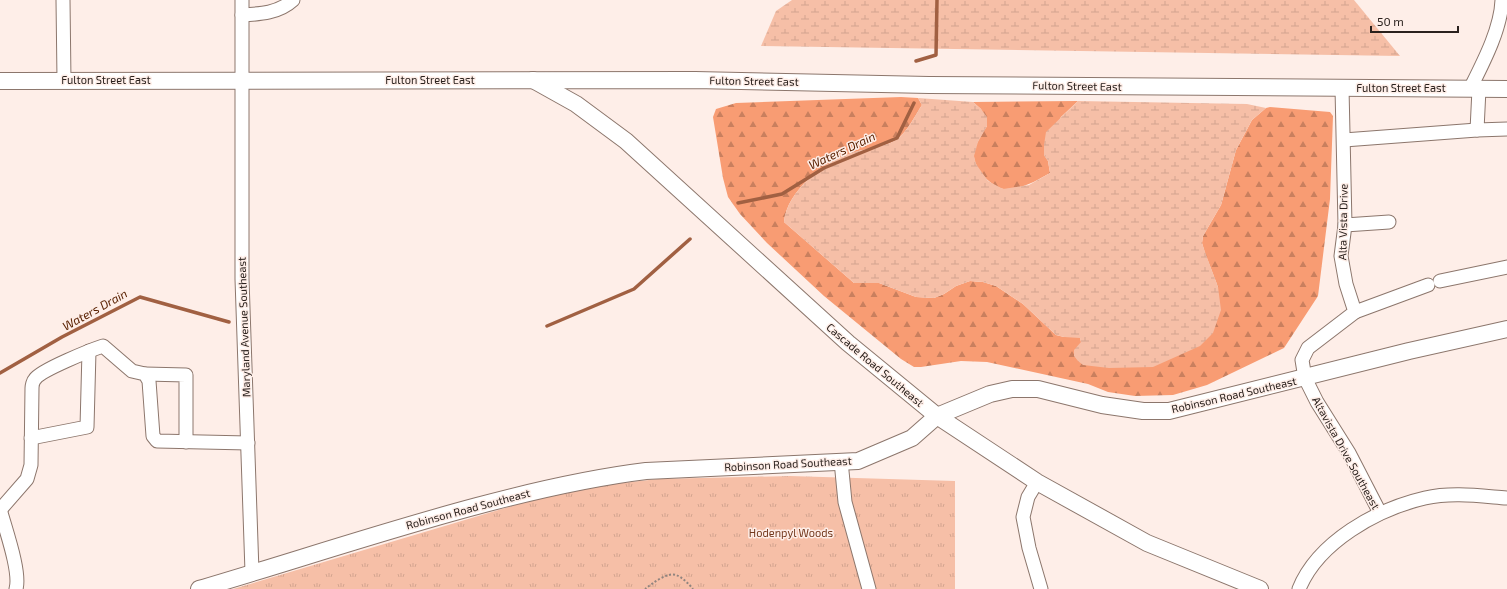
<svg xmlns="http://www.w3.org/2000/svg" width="1507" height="589" viewBox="0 0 1507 589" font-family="'Exo 2',sans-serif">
<defs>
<pattern id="forest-firs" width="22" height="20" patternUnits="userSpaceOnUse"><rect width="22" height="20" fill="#f89c73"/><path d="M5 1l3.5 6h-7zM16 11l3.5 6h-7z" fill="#c97f5e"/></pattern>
<pattern id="wetland-marsh" width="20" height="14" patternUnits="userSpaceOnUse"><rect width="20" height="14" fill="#f6bfa7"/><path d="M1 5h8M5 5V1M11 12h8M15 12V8" fill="none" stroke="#d3a48f"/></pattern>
<pattern id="park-tufts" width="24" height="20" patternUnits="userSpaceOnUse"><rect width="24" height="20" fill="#f6bfa7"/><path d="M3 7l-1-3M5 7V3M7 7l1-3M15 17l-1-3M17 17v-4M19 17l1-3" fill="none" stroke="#d3a48f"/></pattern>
</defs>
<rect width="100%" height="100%" fill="#feeee8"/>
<!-- forest -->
<g fill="url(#forest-firs)">
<path d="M 901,97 L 918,98 L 922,105 C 914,117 908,131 896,140 C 888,146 865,149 855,152 C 826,160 787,190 784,222 L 854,283 L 879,283 L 916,297 L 934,298 L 944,294 L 956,286 L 970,281 L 983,282 L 996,286 L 1023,304 L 1056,335 L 1064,337 L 1080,337 L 1081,342 L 1218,287 L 1205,253 L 1202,243 L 1203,236 L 1221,205 L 1236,150 L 1252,120 L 1266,108 L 1270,107 L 1330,112 L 1333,116 L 1330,199 L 1318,296 L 1284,348 L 1207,385 L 1173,395 L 1135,396 L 1108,392 L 1088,384 L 987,362 L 961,361 L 921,367 L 914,367 L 901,359 L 824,296 L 767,243 L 740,214 L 728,197 L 723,178 L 713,117 L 716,109 L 736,103 Z"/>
<path d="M 1078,101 L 1061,117 L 1044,145 L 1044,155 L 1048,161 L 1050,173 C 1036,181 1021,190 1004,189 C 992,188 975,169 974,157 C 973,147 982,134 987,126 L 981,109 L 973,102 Z"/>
</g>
<!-- wetland -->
<g fill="url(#wetland-marsh)">
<polygon points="792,0 1354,0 1400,56 761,46 776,11"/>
<path d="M 918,98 L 973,102 L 981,109 L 987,117 L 987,126 L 978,142 L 974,156 L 976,164 L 988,181 L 1003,189 L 1029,185 L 1050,173 L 1048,161 L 1044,155 L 1044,145 L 1046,132 L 1078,101 L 1247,104 L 1266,108 L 1252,120 L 1236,150 L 1221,205 L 1203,236 L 1202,243 L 1205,252 L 1218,287 L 1221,310 L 1213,333 L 1200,346 L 1153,367 L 1109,368 L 1083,365 L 1078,361 L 1074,356 L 1074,350 L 1081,342 L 1080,338 L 1064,337 L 1056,335 L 1023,304 L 996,286 L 983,282 L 970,281 L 956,286 L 944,294 L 934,298 L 916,297 L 879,283 L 854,283 L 784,222 C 787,190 826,160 855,152 C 865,149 888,146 896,140 C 908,131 914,117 922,105 Z"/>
</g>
<!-- park -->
<polygon fill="url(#park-tufts)" points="790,476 955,481 955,589 233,589 532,500 595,486 658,479"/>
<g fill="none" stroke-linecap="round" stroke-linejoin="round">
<!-- stream -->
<g stroke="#a16042" stroke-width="3.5">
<polyline points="916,61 936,55 937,0"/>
<polyline points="738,203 782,194 824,168 897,138 914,103"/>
<polyline points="547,326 634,289 690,239"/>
<polyline points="0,373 62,337 140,297 229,322"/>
</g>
<!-- minor casing -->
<g stroke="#8c766c" stroke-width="15">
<g id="minor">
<polyline points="63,0 64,80"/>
<polyline points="242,0 242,279 252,572"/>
<path d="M 242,15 C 260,14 279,13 293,0"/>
<polyline points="1342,88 1345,225 1341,256 1346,284 1355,312 1308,348 1302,360 1305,378 1317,402 1349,453 1380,513"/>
<path d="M 1470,89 C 1483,63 1501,29 1502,0"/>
<polyline points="1479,89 1477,130 1507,129"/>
<polyline points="1344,140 1477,130"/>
<polyline points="1345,225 1389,222"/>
<polyline points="1440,281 1507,267"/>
<polyline points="1355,312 1428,285"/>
<polyline points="145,374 186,375 186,442"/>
<polyline points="31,438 87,427 89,351"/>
<polyline points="841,461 845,502 869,589"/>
<polyline points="1037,482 1028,497 1023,517 1029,548 1041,589"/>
<path d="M 0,509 C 5,528 21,572 16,589"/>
<path d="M 0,510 L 27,479 L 31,465 L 32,388 C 32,386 33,381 35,379 C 41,370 91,350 103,346 L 132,371 L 145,374 L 149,381 L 153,436 L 157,441 L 248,443"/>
<path d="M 1299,589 C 1318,542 1377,509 1425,498 C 1452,492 1480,496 1507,498"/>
</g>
</g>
<!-- major casing -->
<g stroke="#8c766c" stroke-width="18">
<g id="major">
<polyline points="533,80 576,104 626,141 848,343 937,416 1037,482 1147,543 1260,589"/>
<polyline points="0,81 695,80 929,85 1507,89"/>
<path d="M 199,589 C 291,562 383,531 477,506 C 533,491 589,478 646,471 L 858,461 L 912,438 L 937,416 L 990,394 L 1012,389 L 1038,389 L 1102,405 L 1143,411 L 1169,411 L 1409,351 L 1507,329"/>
</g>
</g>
<!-- path -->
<path stroke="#90847f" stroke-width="2" stroke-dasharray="2 2" stroke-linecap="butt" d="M 645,589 C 652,584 666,572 676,575 C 682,577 689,584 693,589"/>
<!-- minor -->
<use href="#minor" stroke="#fff" stroke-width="13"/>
<!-- major -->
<use href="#major" stroke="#fff" stroke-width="16"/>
</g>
<g text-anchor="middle" stroke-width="3" stroke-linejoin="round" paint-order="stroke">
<!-- street labels -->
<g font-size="11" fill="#2a211d" stroke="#feeee8">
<text x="106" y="84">Fulton Street East</text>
<text x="430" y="84">Fulton Street East</text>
<text transform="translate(754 81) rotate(1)" y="4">Fulton Street East</text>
<text transform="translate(1077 86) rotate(1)" y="4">Fulton Street East</text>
<text x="1401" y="92">Fulton Street East</text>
<text transform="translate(1343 222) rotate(-89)" y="4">Alta Vista Drive</text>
<text transform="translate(244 327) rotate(-92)" y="4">Maryland Avenue Southeast</text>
<text transform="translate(875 365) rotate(40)" y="4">Cascade Road Southeast</text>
<text transform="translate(1234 395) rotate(-13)" y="4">Robinson Road Southeast</text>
<text transform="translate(1346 453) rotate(61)" y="4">Altavista Drive Southeast</text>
<text transform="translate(788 464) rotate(-3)" y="4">Robinson Road Southeast</text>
<text transform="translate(468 509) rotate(-15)" y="4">Robinson Road Southeast</text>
</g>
<!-- park labels -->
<g font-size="11" fill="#73381c" stroke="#feeee8">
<text x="791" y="537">Hodenpyl Woods</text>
</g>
<!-- water labels -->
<g font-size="12" font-style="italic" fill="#5a2102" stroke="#feeee8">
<text transform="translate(842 151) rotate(-25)" y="4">Waters Drain</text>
<text transform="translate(95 310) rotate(-29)" y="4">Waters Drain</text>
</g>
</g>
<!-- scale -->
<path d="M1371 26v6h87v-6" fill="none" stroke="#2a211d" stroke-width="2"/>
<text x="1377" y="26" font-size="12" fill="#2a211d" stroke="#feeee8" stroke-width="3" paint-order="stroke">50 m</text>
</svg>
